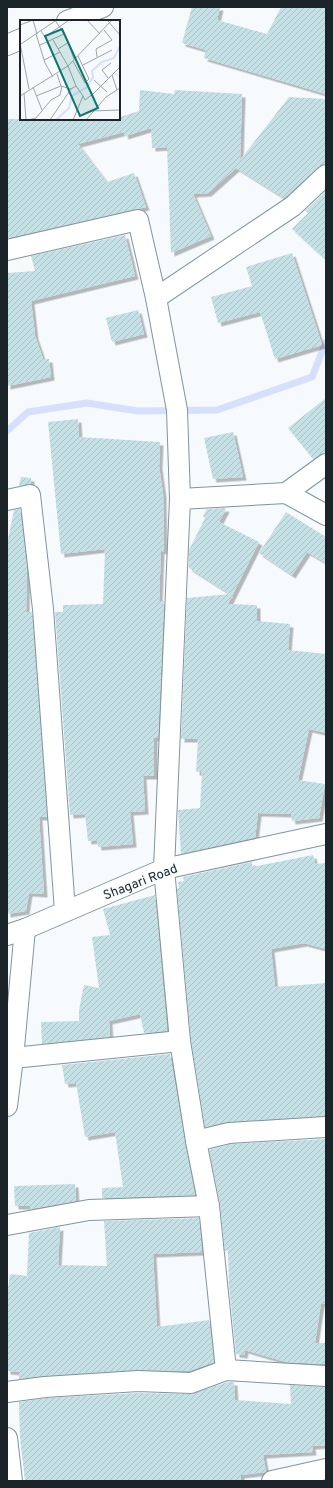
<svg xmlns="http://www.w3.org/2000/svg" width="333" height="1488" viewBox="0 0 333 1488" font-family="Overpass,sans-serif">
<defs>
<pattern id="building-hatch" width="6" height="6" patternUnits="userSpaceOnUse"><rect width="6" height="6" fill="#c6e1e6"/><path d="M-1 1l2-2M0 6l6-6M5 7l2-2" fill="none" stroke="#aac1c5"/></pattern>
<filter id="shadow"><feDropShadow dx="3.5" dy="3.5" stdDeviation="0" flood-color="#0004"/></filter>
</defs>
<rect width="100%" height="100%" fill="#f6fafd"/>
<g fill="none" stroke-linecap="round" stroke-linejoin="round">
<!-- stream -->
<polyline stroke="#d6e0fe" stroke-width="7" points="7,431 28,412 87,403 138,411 217,410 312,377 326,342"/>
</g>
<!-- building -->
<g fill="url(#building-hatch)" filter="url(#shadow)">
<polygon points="192,7 220,7 217,20 267,34 281,7 326,7 326,94 204,58 206,50 182,43"/>
<polygon points="140,90 174,94 175,90 242,94 240,160 289,97 326,99 326,164 318,167 284,198 236,168 208,193 193,194 211,236 171,253 167,147 152,148 151,128 125,136 124,132 78,144 107,182 134,173 146,207 7,238 7,119 120,119 120,117 139,111"/>
<polygon points="326,191 326,260 292,229 308,213 305,211"/>
<polygon points="125,235 135,276 31,301 35,336 43,359 49,359 51,377 7,386 7,273 35,271 31,256"/>
<polygon points="292,253 322,345 275,359 260,312 218,323 211,297 252,286 246,267"/>
<polygon points="138,310 144,334 112,342 106,318"/>
<polygon points="326,398 326,453 320,454 313,459 288,428"/>
<polygon points="78,419 79,437 160,442 159,466 163,494 164,552 161,550 159,601 164,601 158,738 154,738 154,776 143,776 145,811 130,812 133,844 98,847 97,840 88,841 85,814 70,815 55,612 63,612 63,605 103,604 105,549 61,554 48,422"/>
<polygon points="233,432 243,477 213,479 204,438"/>
<polygon points="21,477 31,478 31,484 19,486"/>
<polygon points="225,508 226,509 219,522 259,542 228,604 257,605 257,621 290,624 288,650 326,654 326,733 309,729 298,780 325,784 319,818 292,821 291,814 258,813 255,838 181,854 178,810 200,808 202,772 196,772 198,739 181,739 187,598 230,594 189,568 189,550 205,518 203,516 207,509"/>
<polygon points="20,509 27,568 26,612 32,612 47,817 39,817 44,894 29,893 26,911 7,914 7,544 14,510"/>
<polygon points="286,512 326,537 326,563 307,552 292,575 259,553"/>
<polygon points="313,855 315,864 326,863 326,949 304,943 271,949 275,987 326,983 326,1116 228,1122 205,1127 191,1040 177,889 179,888 178,882 184,881 183,877 252,862 252,867"/>
<polygon points="155,895 167,1031 144,1033 140,1014 109,1021 110,1037 42,1044 41,1022 79,1021 79,1010 84,985 99,988 92,937 110,935 103,909"/>
<polygon points="170,1054 185,1143 195,1195 102,1198 102,1188 123,1187 115,1132 85,1137 76,1083 65,1084 62,1065"/>
<polygon points="326,1139 326,1304 321,1303 315,1343 326,1343 326,1364 286,1362 245,1350 244,1355 236,1354 229,1285 228,1250 225,1251 220,1204 209,1150 231,1144"/>
<polygon points="75,1184 76,1201 30,1209 30,1206 15,1206 14,1186"/>
<polygon points="199,1218 202,1252 153,1254 157,1327 209,1320 214,1362 189,1371 137,1370 44,1376 19,1379 19,1372 7,1371 8,1327 7,1327 7,1297 10,1274 27,1276 29,1233 60,1227 58,1265 107,1266 104,1221"/>
<polygon points="228,1382 234,1382 235,1400 291,1404 290,1385 326,1387 326,1445 312,1446 313,1452 263,1455 266,1472 241,1475 241,1481 25,1481 20,1438 19,1402 46,1398 138,1393 191,1394"/>
</g>
<g fill="none" stroke-linecap="round" stroke-linejoin="round">
<!-- minor casing -->
<g stroke="#7f95a0" stroke-width="22">
<g id="minor">
<polyline points="67,21 103,7"/>
<polyline points="7,45 21,39"/>
<polyline points="7,250 138,220 156,298 293,206 326,175"/>
<polyline points="156,298 177,410 180,499"/>
<polyline points="286,493 326,515"/>
<polyline points="7,500 30,495 43,609 65,911"/>
<polyline points="7,935 25,929 164,869 326,834"/>
<polyline points="13,1058 180,1041"/>
<polyline points="7,1106 13,1058 25,929"/>
<polyline points="196,1141 229,1133 326,1127"/>
<polyline points="7,1225 89,1210 209,1206"/>
<polyline points="226,1370 209,1206 196,1141 180,1041 164,869 180,499 286,493 326,464"/>
<polyline points="7,1392 45,1387 138,1381 191,1383 226,1370 326,1376"/>
<polyline points="7,1438 12,1481"/>
<polyline points="272,1481 326,1469"/>
</g>
</g>
<!-- minor -->
<use href="#minor" stroke="#fff" stroke-width="20"/>
</g>
<g text-anchor="middle" stroke-width="3" stroke-linejoin="round" paint-order="stroke">
<!-- street labels -->
<g font-size="13" fill="#1b2428" stroke="#f6fafd">
<text transform="translate(140 881) rotate(-21)" y="5">Shagari Road</text>
</g>
</g>
<!-- overview -->
<g transform="translate(20 20)">
<rect width="100" height="100" fill="#f6fafd"/>
<path fill="none" stroke="#d6e0fe" stroke-width="2" d="M 36,100 L 49,88 L 52,76 L 67,67 L 73,57 L 72,51 L 82,42 L 94,38 L 100,26"/>
<path fill="none" stroke="#9ea4a8" stroke-width="1" d="M 35,0 L 46,17 L 54,39M 67,0 L 80,14M 87,0 L 100,15M 0,5 L 13,0 L 17,14M 21,11 L 25,17 L 49,0M 16,14 L 25,43 L 33,57M 0,23 L 9,69M 1,24 L 35,1M 20,25 L 44,14M 38,29 L 49,22M 77,37 L 76,29 L 92,20 L 84,10M 24,40 L 40,32M 53,41 L 65,63 L 69,59 L 58,36M 63,45 L 92,30M 37,54 L 41,66 L 51,69M 92,55 L 97,70M 88,58 L 82,50 L 91,43M 74,60 L 87,72M 56,66 L 63,76M 13,67 L 22,90M 4,73 L 6,100M 0,76 L 48,46 L 92,0M 16,76 L 41,66M 71,91 L 100,90M 8,100 L 16,98 L 31,80 L 40,75 L 42,66M 30,100 L 51,69 L 56,66 L 48,46 L 33,20M 53,100 L 63,76 L 65,80 L 74,73 L 100,47M 66,100 L 86,77 L 100,68"/>
<path fill="#0f766e" fill-opacity="0.15" stroke="#0f766e" stroke-width="2" d="M 42,9 L 78,88 L 60,96 L 25,16 Z"/>
<rect width="100" height="100" fill="none" stroke="#1b2428" stroke-width="2"/>
</g>
<!-- border -->
<rect width="333" height="1488" fill="none" stroke="#1b2428" stroke-width="16"/>
</svg>
